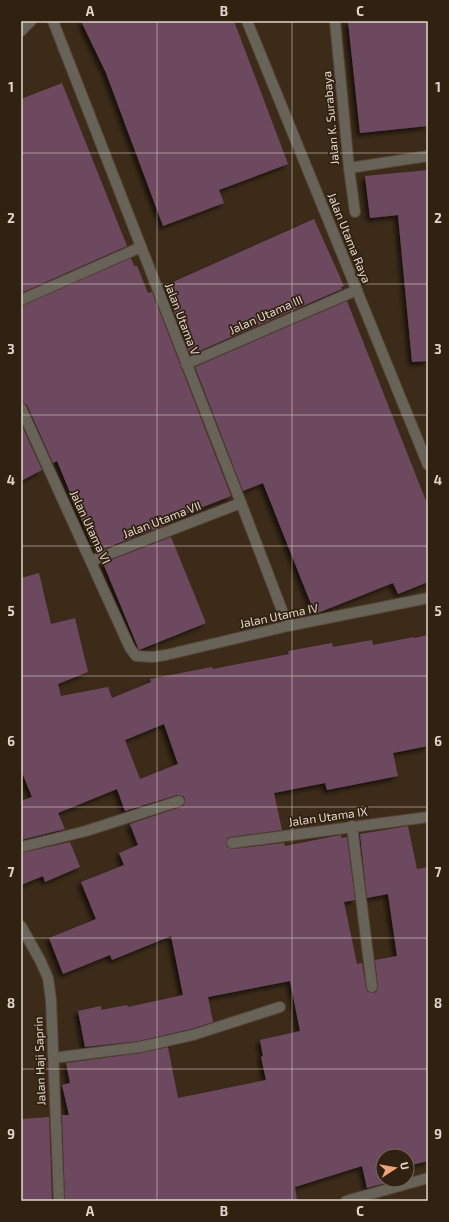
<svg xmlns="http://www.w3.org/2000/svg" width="449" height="1222" viewBox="0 0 449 1222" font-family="'Exo 2',sans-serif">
<defs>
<filter id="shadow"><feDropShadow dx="-3.5" dy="3.5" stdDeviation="2" flood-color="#0009"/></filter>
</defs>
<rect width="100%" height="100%" fill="#3c2b19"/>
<!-- building -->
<g fill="#6d4961" fill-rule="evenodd" filter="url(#shadow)">
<polygon points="81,21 234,21 288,164 219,190 224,203 163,226 106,73"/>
<polygon points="348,21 428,21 428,126 360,133"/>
<polygon points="62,83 127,246 21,293 21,99"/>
<polygon points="428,170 428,361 412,362 398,215 370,218 365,176"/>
<polygon points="314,219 344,286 341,287 342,289 190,355 164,286"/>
<polygon points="131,258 134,266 137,266 148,293 152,292 231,496 165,522 166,525 98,551 94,542 91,543 57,461 53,463 27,405 24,403 21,402 21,306"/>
<polygon points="347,301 428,506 428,582 398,594 393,583 315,614 263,483 243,491 195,367"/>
<polygon points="21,424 42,470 21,481"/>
<polygon points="171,537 206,623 139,650 103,563"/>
<path d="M 39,573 L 51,624 L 75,618 L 88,672 L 58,684 L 61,696 L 108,687 L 112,698 L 151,682 L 150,679 L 212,667 L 213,669 L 289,654 L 288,651 L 332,643 L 333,647 L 372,640 L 373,645 L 414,637 L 414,638 L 428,635 L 428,746 L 393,753 L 398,776 L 327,790 L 325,783 L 274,793 L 282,830 L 231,837 L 228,838 L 226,843 L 227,847 L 233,849 L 284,843 L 285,846 L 330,837 L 341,835 L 341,838 L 347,837 L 355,900 L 344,902 L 357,964 L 362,963 L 366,988 L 367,991 L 372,993 L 376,992 L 378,987 L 375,960 L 397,956 L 388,894 L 367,898 L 360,834 L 408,826 L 417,869 L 428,867 L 428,1161 L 408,1166 L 410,1176 L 407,1177 L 407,1156 L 383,1156 L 383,1180 L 397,1180 L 367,1188 L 362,1166 L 295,1187 L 297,1201 L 65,1201 L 62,1115 L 69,1115 L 62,1085 L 70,1083 L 66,1063 L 141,1053 L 168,1047 L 178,1098 L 266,1080 L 261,1057 L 263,1056 L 260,1040 L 300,1031 L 290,981 L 208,997 L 213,1022 L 191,1029 L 139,1041 L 85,1047 L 78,1011 L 101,1006 L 101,1010 L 127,1005 L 128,1007 L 183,995 L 171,936 L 112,960 L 110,955 L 63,974 L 49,938 L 96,919 L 81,882 L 124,865 L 119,853 L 138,845 L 130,824 L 181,807 L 184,805 L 185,799 L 183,796 L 177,795 L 125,811 L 117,789 L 58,813 L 65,829 L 21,840 L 21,801 L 32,797 L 21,770 L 21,578 ZM 164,724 L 178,764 L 140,779 L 125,740 Z"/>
<polygon points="70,842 80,867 45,882 43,876 21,885 21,853"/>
<polygon points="49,1117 52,1201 21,1201 21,1119"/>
</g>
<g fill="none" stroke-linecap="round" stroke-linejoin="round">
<!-- minor casing -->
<g stroke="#574636" stroke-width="12">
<g id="minor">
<polyline points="53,21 241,503 288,626"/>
<polyline points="247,21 428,465"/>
<polyline points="335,21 349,168 355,212"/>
<polyline points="21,31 31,21"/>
<polyline points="349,168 428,156"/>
<polyline points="21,300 141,247"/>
<polyline points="186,364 357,290"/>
<polyline points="21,408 130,648 136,656 153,657 166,655 288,626 428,598"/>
<polyline points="91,561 241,503"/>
<polyline points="352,826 372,987"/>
<polyline points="232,843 428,817"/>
<polyline points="21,847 86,831 179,801"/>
<polyline points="21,926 40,960 48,978 51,1000 59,1201"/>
<polyline points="53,1058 140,1047 193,1035 280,1007"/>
<polyline points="346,1201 428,1178"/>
</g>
</g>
<!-- minor -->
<use href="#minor" stroke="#676358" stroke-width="10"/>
</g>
<!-- grid -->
<path fill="none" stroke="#e2d6cc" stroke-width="1" stroke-opacity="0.55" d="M 157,21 L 157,1201M 292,21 L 292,1201M 21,153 L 428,153M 21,284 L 428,284M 21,415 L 428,415M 21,546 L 428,546M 21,676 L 428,676M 21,807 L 428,807M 21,938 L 428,938M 21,1069 L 428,1069"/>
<g text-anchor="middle" stroke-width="3.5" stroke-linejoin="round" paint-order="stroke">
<!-- street labels -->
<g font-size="12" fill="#e2d6cc" stroke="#312110">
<text transform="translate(331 118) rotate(-95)" y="4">Jalan K. Surabaya</text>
<text transform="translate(349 238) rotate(68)" y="4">Jalan Utama Raya</text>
<text transform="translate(266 315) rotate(-24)" y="4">Jalan Utama III</text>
<text transform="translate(182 319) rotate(69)" y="4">Jalan Utama V</text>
<text transform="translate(162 520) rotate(-21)" y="4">Jalan Utama VII</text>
<text transform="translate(90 527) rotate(65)" y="4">Jalan Utama VI</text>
<text transform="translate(279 616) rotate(-12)" y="4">Jalan Utama IV</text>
<text transform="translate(328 817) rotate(-8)" y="4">Jalan Utama IX</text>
<text transform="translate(40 1061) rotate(-92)" y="4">Jalan Haji Saprin</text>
</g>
</g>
<!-- border -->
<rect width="449" height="1222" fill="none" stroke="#312110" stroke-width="44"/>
<!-- north arrow -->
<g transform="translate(395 1168) rotate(78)"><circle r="19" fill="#312110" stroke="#78695b"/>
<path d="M0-3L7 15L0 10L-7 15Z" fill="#f0a27a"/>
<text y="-6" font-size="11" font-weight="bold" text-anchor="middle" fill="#e2d6cc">U</text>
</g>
<rect x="22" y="22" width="405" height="1178" fill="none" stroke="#e2d6cc" stroke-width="1.5"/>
<g font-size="13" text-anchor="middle" font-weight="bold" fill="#e2d6cc">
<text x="90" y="16">A</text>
<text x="224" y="16">B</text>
<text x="360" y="16">C</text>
<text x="11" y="92">1</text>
<text x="438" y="92">1</text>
<text x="11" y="223">2</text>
<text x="438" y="223">2</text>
<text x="11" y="354">3</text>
<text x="438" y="354">3</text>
<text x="11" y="485">4</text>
<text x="438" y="485">4</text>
<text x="11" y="616">5</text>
<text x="438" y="616">5</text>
<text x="11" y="746">6</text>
<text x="438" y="746">6</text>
<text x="11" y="877">7</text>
<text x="438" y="877">7</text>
<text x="11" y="1008">8</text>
<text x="438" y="1008">8</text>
<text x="11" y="1139">9</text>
<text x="438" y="1139">9</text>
<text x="90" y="1216">A</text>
<text x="224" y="1216">B</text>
<text x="360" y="1216">C</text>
</g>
</svg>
